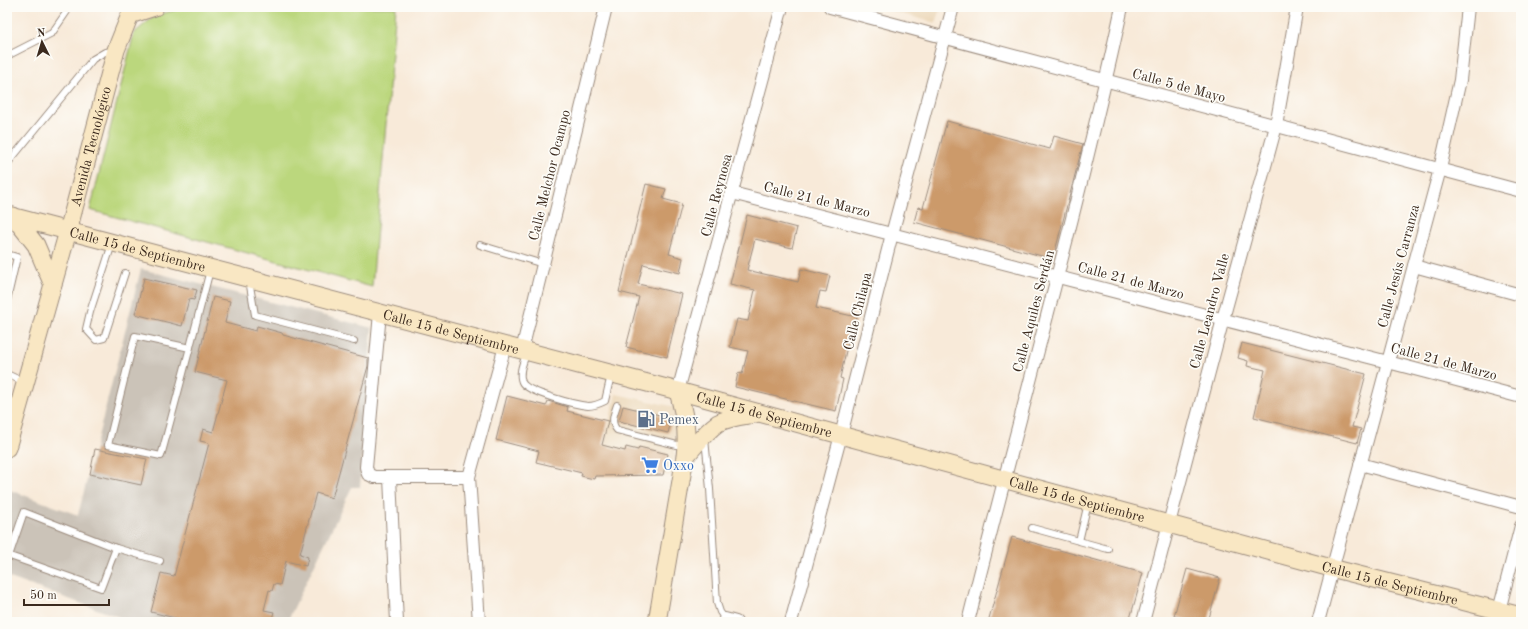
<svg xmlns="http://www.w3.org/2000/svg" width="1528" height="629" viewBox="0 0 1528 629" font-family="'Old Standard TT',serif">
<rect width="100%" height="100%" fill="#fdfcf7"/>
<filter id="ink" filterUnits="userSpaceOnUse"><feTurbulence type="fractalNoise" baseFrequency=".025" numOctaves="2"/><feDisplacementMap in="SourceGraphic" scale="8" xChannelSelector="R" yChannelSelector="G"/><feConvolveMatrix kernelMatrix="1 2 1 2 8 2 1 2 1" color-interpolation-filters="sRGB"/></filter>
<filter id="wash" filterUnits="userSpaceOnUse"><feTurbulence type="fractalNoise" baseFrequency=".012" numOctaves="4" result="noise"/><feDisplacementMap in="SourceGraphic" scale="16" xChannelSelector="R" yChannelSelector="G"/><feGaussianBlur stdDeviation="0.9" result="paint"/><feColorMatrix in="noise" values="0 0 0 0 0 0 0 0 0 0 0 0 0 0 0 0 0 1.4 0 .05"/><feComposite in="paint" operator="in"/></filter>
<g filter="url(#wash)">
<rect width="100%" height="100%" fill="#f8ead9"/>
<!-- built -->
<g fill="#ecd8ba">
<polygon points="877,7 941,7 936,23"/>
<polygon points="616,394 676,407 677,433 673,475 596,477"/>
</g>
<!-- industrial -->
<polygon fill="#cbc3b8" points="141,269 372,328 360,487 352,487 287,622 133,622 7,577 7,489 78,515"/>
<!-- green -->
<polygon fill="#bbd77d" stroke="#7b804e" points="188,7 396,7 372,287 90,210 134,33 156,15"/>
<g id="blocks">
<!-- building -->
<g fill="#cc9a6b">
<polygon points="947,121 1050,149 1054,136 1083,144 1053,259 914,222 918,207 923,208"/>
<polygon points="646,184 666,189 663,199 682,204 669,254 683,258 680,273 643,264 638,284 682,294 667,357 626,347 639,297 619,292"/>
<polygon points="747,215 797,228 792,248 755,239 747,270 798,282 801,269 830,276 826,292 820,291 816,308 857,317 853,334 850,333 840,378 843,379 836,411 735,387 738,373 742,374 748,351 730,347 737,319 748,321 755,290 730,284"/>
<polygon points="144,278 197,290 194,300 189,299 182,326 135,314"/>
<polygon points="213,297 230,301 225,323 256,331 257,326 282,333 283,335 368,358 368,366 332,498 316,493 300,554 308,557 306,566 286,561 280,585 274,584 272,591 269,590 264,610 274,612 271,622 191,622 151,612 161,573 174,576 209,443 200,441 203,429 213,432 227,380 195,372"/>
<polygon points="1242,343 1366,374 1352,427 1361,429 1357,443 1254,417 1265,370 1247,366 1248,361 1238,358"/>
<polygon points="507,396 546,406 548,401 568,407 567,411 608,421 602,445 625,451 626,447 638,450 639,447 668,454 663,475 595,476 594,479 581,476 582,473 536,462 539,451 496,440"/>
<polygon points="623,406 672,418 668,433 619,421"/>
<polygon points="95,449 147,459 141,485 90,474"/>
<polygon points="1012,537 1143,573 1129,622 988,622"/>
<polygon points="1187,569 1220,578 1208,622 1197,622 1174,616"/>
</g>
</g>
</g>
<g filter="url(#ink)">
<use href="#blocks" fill-opacity="0" stroke="#9a8a7c" stroke-width="1"/>
<g fill="none" stroke-linecap="round" stroke-linejoin="round">
<!-- lane casing -->
<g stroke="#9a8a7c" stroke-width="8">
<g id="lane">
<polyline points="7,56 52,33 70,7"/>
<polyline points="7,164 93,59 105,52 114,51"/>
<polyline points="112,244 90,312 86,329 96,340 104,338 125,273"/>
<polyline points="480,245 543,264"/>
<polyline points="7,254 17,257 7,300"/>
<polyline points="249,280 255,315 354,341"/>
<path d="M 190,348 L 135,336 L 108,445 L 161,456 C 178,394 194,332 210,270"/>
<path d="M 527,352 C 524,361 518,372 522,382 C 526,392 576,405 588,406 C 594,406 599,404 605,401 L 611,375"/>
<polyline points="7,374 24,382"/>
<path d="M 617,405 C 614,414 610,422 617,430 L 685,447"/>
<polyline points="705,439 710,489 717,603 720,612 725,619"/>
<polyline points="1032,528 1108,549"/>
<polyline points="1079,541 1088,503"/>
<polyline points="7,555 101,588 116,548"/>
<polyline points="9,556 24,512 116,548 160,561"/>
</g>
</g>
<!-- street casing -->
<g stroke="#9a8a7c" stroke-width="14">
<g id="street">
<polyline points="830,7 1521,191"/>
<polyline points="732,193 1388,362 1521,397"/>
<polyline points="1414,266 1521,295"/>
<polyline points="380,313 366,467 368,474 374,477 469,477"/>
<polyline points="522,350 606,7"/>
<polyline points="678,391 782,7"/>
<polyline points="1360,464 1521,507"/>
<polyline points="390,478 397,622"/>
<polyline points="725,619 736,622"/>
<polyline points="479,622 469,477 505,346"/>
<polyline points="791,622 841,435 892,234 953,7"/>
<path d="M 968,622 C 1019,417 1077,214 1122,7"/>
<polyline points="1143,622 1223,319 1276,126 1297,7"/>
<polyline points="1318,622 1440,169 1460,80 1468,7"/>
<polyline points="1496,622 1521,526"/>
</g>
</g>
<!-- secondary casing -->
<g stroke="#9a8a7c" stroke-width="19">
<g id="secondary">
<path id="s1" d="M 7,215 L 678,391 L 1331,568 L 1521,616"/>
<polyline points="13,216 36,245 53,285"/>
<path id="s2" d="M 7,448 L 68,231 L 116,50 L 130,15 L 155,7"/>
<path d="M 685,457 C 695,446 705,432 718,423 C 729,417 743,416 755,414"/>
<path d="M 657,622 L 685,457 C 688,430 685,418 678,391"/>
</g>
</g>
<!-- lane -->
<use href="#lane" stroke="#fff" stroke-width="6"/>
<!-- street -->
<use href="#street" stroke="#fff" stroke-width="12"/>
<!-- secondary -->
<use href="#secondary" stroke="#f9e7c3" stroke-width="17"/>
</g>
</g>
<!-- icons -->
<defs>
<g id="fuel-bare" transform="scale(1.38)"><path d="M-5.5-6h7V0h2V4h1.3V-2.5L3-4.5l.8-.8L6-3V5H2.5V1h-1V6h-7ZM-4.2-4.7v3.2H.2V-4.7Z" fill="#5c6f8a" stroke="#fdfcf7" stroke-width="2.5" paint-order="stroke"/></g>
<g id="supermarket-bare" transform="scale(1.38)"><path d="M-6-5.5h2.5l.6 2H6L4.5 2H-2.5L-4.4-4H-6ZM-1.5 3.2a1.3 1.3 0 1 0 .1 0ZM3 3.2a1.3 1.3 0 1 0 .1 0Z" fill="#3f7fe0" stroke="#fdfcf7" stroke-width="2.5" paint-order="stroke"/></g>
</defs>
<g fill-rule="evenodd">
<use href="#fuel-bare" x="646" y="419"/>
<use href="#supermarket-bare" x="650" y="465"/>
</g>
<g text-anchor="middle" stroke-width="3.5" stroke-linejoin="round" paint-order="stroke">
<!-- street labels -->
<g font-size="14" fill="#3b2a1e" stroke="#fdfcf7">
<text transform="translate(1179 85) rotate(15)" y="5">Calle 5 de Mayo</text>
<text dy="5" stroke="none"><textPath href="#s2" startOffset="313">Avenida Tecnológico</textPath></text>
<text transform="translate(549 175) rotate(-76)" y="5">Calle Melchor Ocampo</text>
<text transform="translate(716 195) rotate(-75)" y="5">Calle Reynosa</text>
<text transform="translate(817 199) rotate(14)" y="5">Calle 21 de Marzo</text>
<text dy="5" stroke="none"><textPath href="#s1" startOffset="135">Calle 15 de Septiembre</textPath></text>
<text transform="translate(1398 266) rotate(-75)" y="5">Calle Jesús Carranza</text>
<text transform="translate(1131 280) rotate(15)" y="5">Calle 21 de Marzo</text>
<text transform="translate(857 311) rotate(-76)" y="5">Calle Chilapa</text>
<text transform="translate(1033 311) rotate(-75)" y="5">Calle Aquiles Serdán</text>
<text transform="translate(1209 311) rotate(-75)" y="5">Calle Leandro Valle</text>
<text dy="5" stroke="none"><textPath href="#s1" startOffset="459">Calle 15 de Septiembre</textPath></text>
<text transform="translate(1444 361) rotate(15)" y="5">Calle 21 de Marzo</text>
<text dy="5" stroke="none"><textPath href="#s1" startOffset="783">Calle 15 de Septiembre</textPath></text>
<text dy="5" stroke="none"><textPath href="#s1" startOffset="1107">Calle 15 de Septiembre</textPath></text>
<text dy="5" stroke="none"><textPath href="#s1" startOffset="1431">Calle 15 de Septiembre</textPath></text>
</g>
<!-- service labels -->
<g font-size="14" fill="#4e5e75" stroke="#fdfcf7" text-anchor="start">
<text x="659" y="424">Pemex</text>
</g>
<!-- shop labels -->
<g font-size="14" fill="#366cbe" stroke="#fdfcf7" text-anchor="start">
<text x="663" y="470">Oxxo</text>
</g>
</g>
<!-- margin -->
<rect width="1528" height="629" fill="none" stroke="#fdfcf7" stroke-width="24"/>
<!-- north arrow -->
<g transform="translate(42 42) rotate(355)" stroke="#fdfcf7" stroke-width="3" paint-order="stroke">
<path d="M0-3L7 15L0 10L-7 15Z" fill="#3b2a1e"/>
<text y="-6" font-size="11" font-weight="bold" text-anchor="middle" fill="#3b2a1e">N</text>
</g>
<!-- scale -->
<path d="M24 599v6h85v-6" fill="none" stroke="#3b2a1e" stroke-width="2"/>
<text x="30" y="599" font-size="12" fill="#3b2a1e" stroke="#fdfcf7" stroke-width="3" paint-order="stroke">50 m</text>
</svg>
